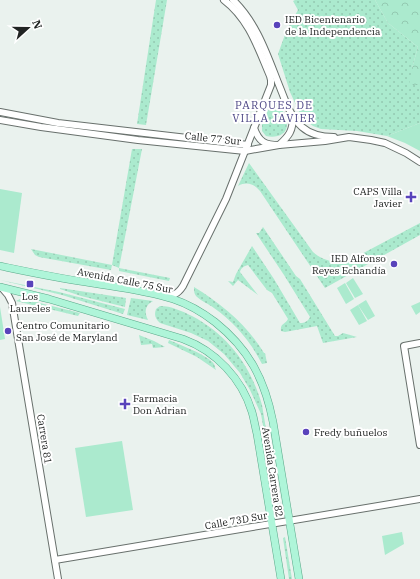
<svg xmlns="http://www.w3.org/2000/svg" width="420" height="579" viewBox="0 0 420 579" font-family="'IBM Plex Serif',serif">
<defs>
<pattern id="grass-dots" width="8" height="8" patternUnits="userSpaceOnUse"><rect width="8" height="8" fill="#abeace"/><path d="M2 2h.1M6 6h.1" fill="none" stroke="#93c9b1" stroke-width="1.8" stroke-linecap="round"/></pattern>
<pattern id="forest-crowns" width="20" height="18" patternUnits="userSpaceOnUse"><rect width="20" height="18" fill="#abeace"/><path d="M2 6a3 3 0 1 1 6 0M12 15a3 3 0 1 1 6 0" fill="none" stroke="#93c9b1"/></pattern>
</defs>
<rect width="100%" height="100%" fill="#eaf2ee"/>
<!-- grass -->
<g fill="url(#grass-dots)">
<polygon points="156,0 167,0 146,125 137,124"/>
<polygon points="295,0 375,0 388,23 418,47 412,68 420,84 420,123 387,136 357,131 321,129 313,126 302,118 290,92 278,54 287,29 298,10 293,1"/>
<path d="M 271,103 L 279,103 C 282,109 286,117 287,124 C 287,136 275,138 266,136 L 262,131 L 262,124 Z"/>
<polygon points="132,149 142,149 119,268 170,278 169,281 119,271 119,268 112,265 111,270 39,257 35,255 31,249 112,265"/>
<path d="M 249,163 L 313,252 C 319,258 330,262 338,262 C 344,262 349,260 354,258 L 420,223 L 420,235 L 325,288 L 260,191 C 254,184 247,181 238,186 Z"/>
<path d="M 263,227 L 296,276 L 300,279 L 335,336 L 338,336 L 343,333 L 357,337 L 323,343 L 317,326 L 285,332 L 281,331 C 280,323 285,325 288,319 L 272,293 L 267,290 L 248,265 C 244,266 241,268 240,272 L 258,295 L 238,280 L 233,286 L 228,281 L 233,282 L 236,274 L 252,246 L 274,279 L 300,323 C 305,323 308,321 310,317 L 284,275 L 256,233 L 259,233 Z"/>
<polygon points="0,280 59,292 125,309 123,314 62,295"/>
<path d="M 194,287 C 222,304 247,325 264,353 L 265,353 L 267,363 L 262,364 C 251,342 234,322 214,308 C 209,304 201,301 196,296 C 194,293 194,291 194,287 Z"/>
<polygon points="60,288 126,298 125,307 81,296 60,289"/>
<polygon points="22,298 28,300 80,313 78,316 16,301"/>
<path d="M 131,298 L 153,301 C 145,305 144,312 148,320 L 127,315 Z"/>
<path d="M 160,306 C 171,306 182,311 192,316 C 228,335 251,366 262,405 L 279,507 L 277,507 L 261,414 L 250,390 L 240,373 L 224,354 L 208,341 L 191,333 L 160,323 C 155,318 154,315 156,309 Z"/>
<polygon points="139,335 154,341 165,347 153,348 152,344 141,345"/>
<path d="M 169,340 C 180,345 208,355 214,364 C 215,366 215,368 216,370 L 197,357 L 168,343 Z"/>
<polygon points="285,537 292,579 289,579 283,538"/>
</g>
<!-- forest -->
<polygon fill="url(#forest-crowns)" points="375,0 420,0 420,84 418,85 409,85 412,68 418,47 388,23"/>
<!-- green -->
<g fill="#abeace">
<polygon points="420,123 420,151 405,143 387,136"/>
<polygon points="0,189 22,193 14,253 0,250"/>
<polygon points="353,278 363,294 355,298 346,283"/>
<polygon points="345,283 354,299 346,304 337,288"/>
<polygon points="366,300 375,316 368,320 358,305"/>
<polygon points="420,302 420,312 416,315 411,306"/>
<polygon points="358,305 367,321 359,325 350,310"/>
<polygon points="0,307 5,339 0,340"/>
<polygon points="122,441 133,510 86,517 75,448"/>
<polygon points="402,532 404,544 385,555 382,536"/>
</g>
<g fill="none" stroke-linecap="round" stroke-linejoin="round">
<!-- secondary casing -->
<g stroke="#68706c" stroke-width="8">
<g id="secondary">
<path d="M 233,0 C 258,24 268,58 281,90 C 286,103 291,117 302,127 C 311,135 322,137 334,137"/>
<polyline points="0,112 58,123 248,145"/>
<polyline points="0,120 41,127 138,140 245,151 279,145 325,141 349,137 371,140 385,143 406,153 420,162"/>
<path d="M 254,128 C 259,142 265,145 279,145 C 289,136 293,131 293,116"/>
<polyline points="2,288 8,295 12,303 58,579"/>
<path d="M 164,295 C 174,295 177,295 183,286 L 226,199 L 271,85 L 271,80 L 270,76 C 258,48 249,19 224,0"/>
<polyline points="420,343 404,346 420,445"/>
<polyline points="55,560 420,499"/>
</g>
</g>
<!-- primary casing -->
<g stroke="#5aa889" stroke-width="8">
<g id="primary">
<path d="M 0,266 C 29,272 57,278 86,282 C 115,287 145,290 173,299 C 188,304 202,312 215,322 C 249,349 265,380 273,422 L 299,579"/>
<path d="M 0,287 L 49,299 L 183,339 C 216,351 242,379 252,412 C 254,419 255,426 257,434 L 281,579"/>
</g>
</g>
<!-- secondary -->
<use href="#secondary" stroke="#fff" stroke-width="6"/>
<!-- primary -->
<use href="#primary" stroke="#aff5d9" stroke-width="7"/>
</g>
<!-- markers -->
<g fill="#5943bb" stroke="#fff" stroke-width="1.5">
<circle cx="277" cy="25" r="4"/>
<path d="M409 191h4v4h4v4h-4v4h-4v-4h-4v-4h4z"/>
<circle cx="394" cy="264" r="4"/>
<rect x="26" y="280" width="8" height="8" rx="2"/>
<circle cx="8" cy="331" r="4"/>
<path d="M123 398h4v4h4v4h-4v4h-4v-4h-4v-4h4z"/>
<circle cx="306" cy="432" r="4"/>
</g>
<g text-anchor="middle" stroke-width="4" stroke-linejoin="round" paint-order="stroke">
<!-- poi labels -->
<g font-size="10" fill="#212423" stroke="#fff" text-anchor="start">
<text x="285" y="23">IED Bicentenario<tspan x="285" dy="12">de la Independencia</tspan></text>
<text x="402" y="195" text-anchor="end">CAPS Villa<tspan x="402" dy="12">Javier</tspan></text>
<text x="386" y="262" text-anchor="end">IED Alfonso<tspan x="386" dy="12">Reyes Echandía</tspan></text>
<text x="30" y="300" text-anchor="middle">Los<tspan x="30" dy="12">Laureles</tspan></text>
<text x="16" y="329">Centro Comunitario<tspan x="16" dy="12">San José de Maryland</tspan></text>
<text x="133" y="402">Farmacia<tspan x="133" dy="12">Don Adrian</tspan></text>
<text x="314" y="436">Fredy buñuelos</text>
</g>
<!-- street labels -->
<g font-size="10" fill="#212423" stroke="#fff">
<text transform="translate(213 138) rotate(6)" y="4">Calle 77 Sur</text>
<text transform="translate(125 280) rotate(11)" y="4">Avenida Calle 75 Sur</text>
<text transform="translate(45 439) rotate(81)" y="4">Carrera 81</text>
<text transform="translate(273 472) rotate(81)" y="4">Avenida Carrera 82</text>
<text transform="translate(236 520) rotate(-10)" y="4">Calle 73D Sur</text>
</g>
<!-- neighbourhood labels -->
<g font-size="11" letter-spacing="1" fill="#4e4886" stroke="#fff">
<text x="274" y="109">PARQUES DE<tspan x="274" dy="13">VILLA JAVIER</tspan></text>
</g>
</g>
<!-- north arrow -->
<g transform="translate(28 28) rotate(69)" stroke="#ffffff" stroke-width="3" paint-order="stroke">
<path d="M0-3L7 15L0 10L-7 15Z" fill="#212423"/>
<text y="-6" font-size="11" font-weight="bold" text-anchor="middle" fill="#212423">N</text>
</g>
</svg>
